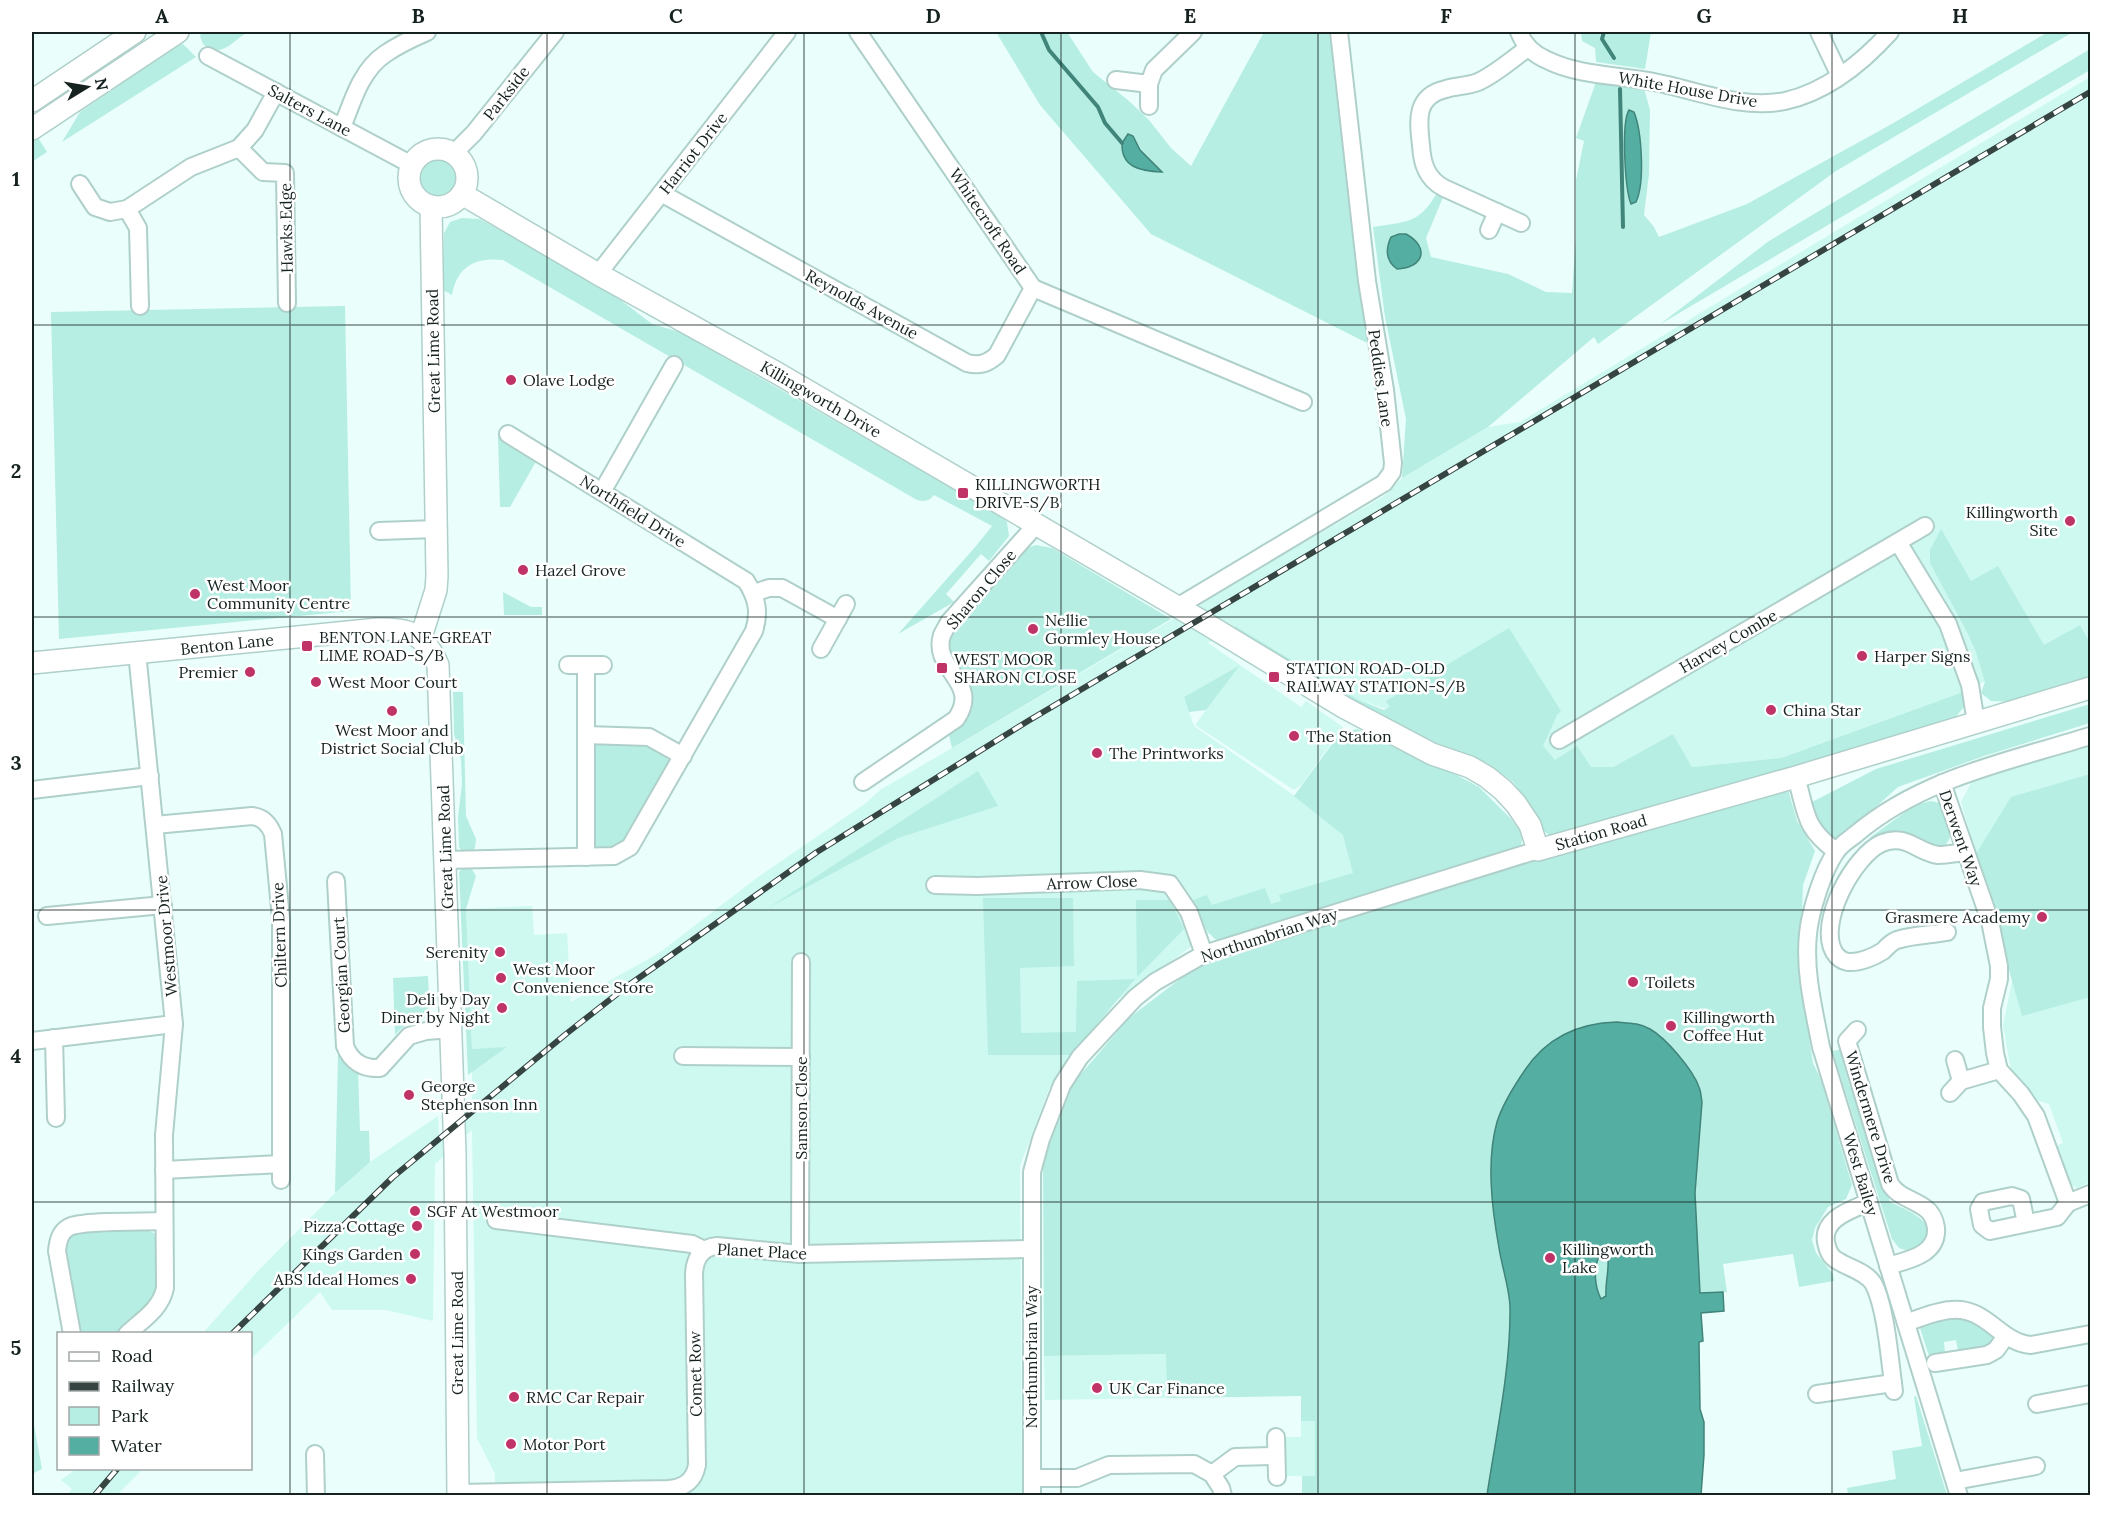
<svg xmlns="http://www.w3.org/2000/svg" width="2122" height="1527" viewBox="0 0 2122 1527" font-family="Lora,serif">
<rect width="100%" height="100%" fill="#eafffb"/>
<!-- built -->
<g fill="#cdf9f1">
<polygon points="2090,77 2090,664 2020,688 1984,682 1963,692 1781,758 1692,767 1673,734 1613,767 1590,767 1544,760 1359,700 1235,626 1208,643 1301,707 1306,701 1343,727 1302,784 1294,790 1195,725 1238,666 1184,697 1194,726 1384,858 1388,873 1231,918 1116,1001 1049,1089 1020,1166 1022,1495 495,1495 495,1474 477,1438 472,1130 435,1164 433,1321 386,1310 332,1310 320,1292 251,1359 250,1334 202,1334 259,1270 335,1193 370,1162 438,1116 439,1135 472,1106 472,1072 506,1048 472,1049 466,909 532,906 534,935 567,933 571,1002 659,953 758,877 866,803 880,790 1384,496 1402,478 1488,427 1520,422"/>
<polygon points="2090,744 2090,1182 2077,1188 2066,1182 2057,1155 2058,1145 2063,1143 2049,1104 2036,1100 2012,1076 2003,1026 2012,980 1961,802 1975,775"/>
<polygon points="1167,1354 1167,1398 1045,1400 1044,1356"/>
<polygon points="1301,1421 1315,1421 1315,1476 1280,1476 1280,1437 1301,1437"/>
<polygon points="76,1469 76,1468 143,1469 117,1495 67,1495 72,1489 61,1480"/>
</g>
<!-- green -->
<g fill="#b6eee4">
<path d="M 202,32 L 247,32 C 234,41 219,60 203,44 L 200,36 Z"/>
<polygon points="996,32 1067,32 1093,72 1129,101 1149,120 1171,148 1191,166 1264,32 1332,32 1367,343 1151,234 1040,105"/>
<polygon points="1581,32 1651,32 1645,69 1596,62 1595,48 1582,41"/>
<path d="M 2048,32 L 2073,32 L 1836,171 L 1598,344 L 1594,337 L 1488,427 L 1402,478 L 1406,419 L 1385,317 L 1373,227 C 1407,221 1418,225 1437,193 L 1444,195 L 1426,238 L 1431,257 L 1508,274 L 1546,292 L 1572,293 L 1576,237 L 1576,180 L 1584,141 L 1576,138 L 1596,82 L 1644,88 L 1650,110 L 1649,174 L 1644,215 L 1654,227 L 1659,237 L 1747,204 L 1890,125 Z"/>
<polygon points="183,44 196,57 62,142 80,112 174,47"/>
<polygon points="2090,49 2090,70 1659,325 1769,241"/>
<polygon points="37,136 47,152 32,162 32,140"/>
<circle cx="437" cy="179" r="21"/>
<path d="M 462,218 L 480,219 L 610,292 L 652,324 L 680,332 L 1002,517 L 1007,522 L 1009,536 L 989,561 L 981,554 L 946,594 L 954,602 L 898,634 L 976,546 L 992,526 L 934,495 C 929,501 925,502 917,500 L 503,260 C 476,257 457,266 452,295 L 443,290 L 444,233 L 450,222 Z"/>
<polygon points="345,306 351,611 59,639 51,312"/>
<polygon points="498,436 503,436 538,458 510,507 500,507"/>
<polygon points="1941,529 1971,581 1998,566 2044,645 2080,625 2090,643 2090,676 2011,702 1991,701 1981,693 1985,682 1976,652 1967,632 1930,563 1930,550"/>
<path d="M 1036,545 L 1052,548 L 1171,619 L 952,748 L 949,735 C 1009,693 933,670 951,632 C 953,628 957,625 959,621 L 1027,548 Z"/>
<polygon points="503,592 531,607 542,607 542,615 504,615"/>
<polygon points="1235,626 1359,700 1384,710 1390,707 1386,701 1509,628 1561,711 1557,715 1543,746 1555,760 1577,746 1591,767 1613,767 1673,734 1692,767 1781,758 1963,692 1964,707 1954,719 1562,836 1550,836 1543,830 1530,805 1513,782 1487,763 1397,728 1233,630"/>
<polygon points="1240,665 1206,710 1189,712 1184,697"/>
<polygon points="453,692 463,692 466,816 476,839 475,848 471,852 462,851 459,847 458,817 462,784 461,760 454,734"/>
<polygon points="2090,704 2090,723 1984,756 1898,787 1838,841 1817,825 1812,802 1876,769"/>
<path d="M 1357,729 L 1438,765 L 1479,787 L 1511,819 L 1523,835 L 1521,845 L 1514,851 L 1219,942 C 1204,932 1200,917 1193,900 L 1207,895 L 1212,905 L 1265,888 L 1271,904 L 1281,901 L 1279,895 L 1353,873 L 1343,835 L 1294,796 L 1340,733 Z"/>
<path d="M 598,742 C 619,742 668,736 669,765 L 623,846 L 619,849 L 594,848 L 592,844 L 594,748 Z"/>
<polygon points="978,771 998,806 898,838 768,908"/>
<polygon points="2090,774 2090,997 2022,1016 1976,854 2011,797"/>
<polygon points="1787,786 1797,821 1815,851 1803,885 1800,977 1813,1063 1821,1080 1852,1185 1846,1199 1828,1207 1815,1228 1812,1240 1816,1253 1833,1274 1834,1281 1799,1287 1793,1254 1723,1264 1727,1292 1723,1292 1724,1311 1701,1313 1703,1341 1699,1342 1700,1409 1704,1422 1704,1455 1701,1495 1302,1495 1302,1476 1315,1476 1315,1421 1301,1421 1301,1396 1167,1398 1166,1354 1044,1356 1043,1163 1069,1088 1129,1018 1193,969 1517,863"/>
<path d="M 1931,801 L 1943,804 C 1947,820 1958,835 1943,847 C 1933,845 1929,842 1920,838 C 1903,830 1884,832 1868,839 L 1915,805 Z"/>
<polygon points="463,868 471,868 476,876 466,909 472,1049 507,1047 468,1075 459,872"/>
<polygon points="983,898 1073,898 1074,966 1020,968 1021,1033 1076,1032 1077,981 1135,979 1071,1055 988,1055"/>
<polygon points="1136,900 1170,900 1184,929 1137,977"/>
<path d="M 428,976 L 430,1017 C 415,1020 405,1023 395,1035 L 393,978 Z"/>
<path d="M 1843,1049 L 1844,1054 L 1842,1059 L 1850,1087 L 1855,1089 L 1859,1103 L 1857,1108 L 1866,1138 L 1871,1141 L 1890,1202 C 1904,1209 1923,1215 1929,1230 L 1924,1245 L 1909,1251 L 1899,1248 L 1892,1239 L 1835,1059 L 1833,1051 Z"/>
<polygon points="338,1053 358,1069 360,1131 369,1131 370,1162 335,1193"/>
<polygon points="145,1229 154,1233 158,1238 157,1297 120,1333 79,1333 64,1248 69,1236 77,1230"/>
<polygon points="1961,1315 1992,1329 1996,1339 1991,1345 1958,1351 1956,1340 1944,1342 1945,1353 1929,1356 1920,1328 1925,1323"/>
<polygon points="1916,1396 1947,1495 1848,1495 1847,1488 1896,1479 1892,1451 1922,1446 1914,1397"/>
<polygon points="32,1414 42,1469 32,1474"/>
</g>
<!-- water -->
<g fill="#54aea1" stroke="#41847a" stroke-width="1.5" fill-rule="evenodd">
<path d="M 1629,110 L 1634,112 C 1642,132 1645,183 1636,202 L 1631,204 C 1625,189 1621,123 1629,110 Z"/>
<path d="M 1128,134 L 1133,136 L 1140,150 L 1162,172 C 1141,171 1121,168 1122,143 Z"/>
<path d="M 1399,234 L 1406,234 C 1430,247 1424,268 1397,269 C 1386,261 1385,250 1391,237 Z"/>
<path d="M 1617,1022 C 1628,1023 1640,1023 1650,1029 C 1666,1038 1693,1070 1699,1087 C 1701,1091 1701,1097 1702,1102 L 1695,1193 L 1700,1293 L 1723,1292 L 1724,1311 L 1701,1313 L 1703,1341 L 1699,1342 L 1700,1409 L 1704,1422 L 1704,1455 L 1701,1495 L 1487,1495 C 1496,1435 1511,1367 1510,1306 C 1509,1287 1502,1267 1499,1248 C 1492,1209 1486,1161 1497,1122 C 1503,1103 1514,1086 1525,1070 C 1547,1037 1578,1023 1617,1022 ZM 1604,1255 L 1608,1259 C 1609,1272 1605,1283 1606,1296 L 1601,1299 C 1595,1287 1593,1270 1599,1256 Z"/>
</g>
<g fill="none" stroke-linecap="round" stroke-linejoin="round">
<!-- stream -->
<g stroke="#41847a" stroke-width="4">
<polyline points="1041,32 1049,50 1098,107 1105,123 1122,143"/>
<polyline points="1604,32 1602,39 1614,58"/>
<polyline points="1620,89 1623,227"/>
</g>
<!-- minor casing -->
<g stroke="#afd0ca" stroke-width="20">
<g id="minor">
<polyline points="858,32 1033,288 1303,402"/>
<path d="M 1519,32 C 1524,45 1533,54 1547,60 C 1579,76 1619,75 1654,82 C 1696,90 1741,110 1785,101 C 1826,92 1863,62 1890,32"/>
<polyline points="1819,32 1840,76"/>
<polyline points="208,56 412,165"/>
<polyline points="1116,80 1149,84"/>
<polyline points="276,92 255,130 239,148 263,172 285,173 287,303"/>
<polyline points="1149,106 1149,84 1154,70 1193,32"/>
<path d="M 342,128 C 352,102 361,70 385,54 C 398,45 413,38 427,32"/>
<polyline points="454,153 474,133 555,32"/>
<polyline points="80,184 95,207 110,212 127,209 191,167 239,148"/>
<path d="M 661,193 L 967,363 C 979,366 987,364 997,355 L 1033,288"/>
<polyline points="127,209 138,228 140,306"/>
<path d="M 1521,223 L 1444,188 C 1427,179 1422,164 1421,145 C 1418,120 1415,96 1446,89 C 1456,86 1468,86 1478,82 C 1496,74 1512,59 1528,48"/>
<polyline points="1489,230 1497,212"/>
<polyline points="598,274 787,32"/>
<polyline points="602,492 674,365"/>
<polyline points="379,531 436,529"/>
<polyline points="1898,542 1948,624 1970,685 1976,723"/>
<polyline points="754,593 769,588 782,588 838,619"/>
<polyline points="1177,607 1384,483 1392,472 1393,463 1385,390 1367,281 1339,32"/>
<polyline points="821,649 846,604"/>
<polyline points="568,665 603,665"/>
<polyline points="586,735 649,737 683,756"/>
<polyline points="1559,740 1925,526"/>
<path d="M 1796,777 C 1807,813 1803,827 1836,851"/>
<path d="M 863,782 L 956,719 C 982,682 931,670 942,635 C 944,631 947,626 949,622 L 1036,525"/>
<polyline points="1942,783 1990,921 1999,966 1999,979 1992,1008 1992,1027 1995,1053 1999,1070 2021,1094 2036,1116 2068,1203 2090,1194"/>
<polyline points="32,790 150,776"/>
<path d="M 155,825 L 252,816 C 263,817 269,824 273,834 L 281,919 L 281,1180"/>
<polyline points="586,857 586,665"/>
<path d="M 446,860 L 614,856 L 630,847 L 754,631 C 760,612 757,598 746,581 L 508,434"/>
<path d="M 336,881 L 345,1046 C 351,1062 364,1069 380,1068 L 409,1036 L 426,1031 L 452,1029"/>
<polyline points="935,885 977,886 1140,880 1170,884 1189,912 1204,954"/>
<polyline points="47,916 163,905"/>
<path d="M 1947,932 C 1931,935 1912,935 1897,940 C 1891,942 1887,947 1883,951 C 1874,957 1859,963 1848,962 C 1842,961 1837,957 1834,952 C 1817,923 1854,855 1882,843 C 1906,833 1917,852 1938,855 C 1947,855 1957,853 1966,852"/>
<path d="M 1857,1030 L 1847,1041 L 1890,1184 C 1898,1197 1913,1199 1925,1208 C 1931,1212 1935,1220 1936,1228 C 1938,1255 1908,1260 1888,1266"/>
<polyline points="54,1038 56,1118"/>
<polyline points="32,1041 174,1024"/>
<polyline points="683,1056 801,1057"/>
<polyline points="1955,1060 1961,1081"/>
<polyline points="1950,1093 1961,1081 1999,1070"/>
<polyline points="164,1170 281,1164"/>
<path d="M 1869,1202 C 1852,1210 1822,1218 1826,1242 C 1828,1251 1830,1257 1838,1261 C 1849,1268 1866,1272 1873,1283 C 1886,1306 1890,1363 1894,1391"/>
<polyline points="496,1220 692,1244 704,1250"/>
<polyline points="2026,1223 2021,1199 2012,1196 1983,1202 1979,1209 1982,1225 1990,1231 2057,1217 2068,1203"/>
<polyline points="800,1254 801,962"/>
<path d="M 1906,1323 C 1920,1318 1936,1311 1951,1310 C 1986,1306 2000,1343 2031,1345 L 2090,1334"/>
<path d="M 72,1334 L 57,1251 C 58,1241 60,1232 69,1227 C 84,1220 144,1222 164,1221"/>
<path d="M 127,1334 C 142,1320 161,1309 165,1288 L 164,1135 L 174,1024 L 137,652"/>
<polyline points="1935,1363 1987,1355 1996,1350 2006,1336"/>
<polyline points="1817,1394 1893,1383"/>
<polyline points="2037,1404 2090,1394"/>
<polyline points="1276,1437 1277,1477"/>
<polyline points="315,1454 316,1496"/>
<polyline points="1212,1474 1235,1457 1276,1456"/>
<polyline points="1032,1478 1077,1478 1109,1465 1194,1464 1212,1474 1221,1488 1223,1496"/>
<polyline points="1955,1481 2036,1466"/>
<path d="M 458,1493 L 668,1489 C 684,1488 694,1481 697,1465 L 694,1273 C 695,1258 702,1247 717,1246 L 800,1254 L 1031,1249"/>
<polyline points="1032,1496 1032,1172 1041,1139 1062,1085 1080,1057 1106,1029 1135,998 1155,982 1204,954 1538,850"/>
<path d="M 1959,1496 L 1821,1047 C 1814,1010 1804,972 1808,934 C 1810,912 1823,870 1836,852 C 1840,845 1850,839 1856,834 C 1922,778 2010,761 2090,736"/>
</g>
</g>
<!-- major casing -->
<g stroke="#afd0ca" stroke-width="24">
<g id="major">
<polyline points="32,101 135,32"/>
<polyline points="32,129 178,32"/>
<circle cx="438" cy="178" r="29"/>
<polyline points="462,194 598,274 777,373 1200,620 1345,708 1432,754 1470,767 1487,777 1503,790 1516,804 1530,825 1538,850 1796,777 2090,688"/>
<polyline points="421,637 436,590 437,576 431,206"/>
<path d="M 32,663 L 378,629 C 411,629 424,633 438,665 L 455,1153 L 458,1496"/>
</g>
</g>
<!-- minor -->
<use href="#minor" stroke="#fff" stroke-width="16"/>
<!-- major -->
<use href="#major" stroke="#fff" stroke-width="21"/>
<!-- rail casing -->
<g stroke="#364442" stroke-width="6">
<g id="rail">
<polyline points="232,1334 393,1177 566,1034 626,987 817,852 1028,721 2090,92"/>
<polyline points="94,1496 118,1468"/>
</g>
</g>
<!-- rail -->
<use href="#rail" stroke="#fff" stroke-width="4" stroke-dasharray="11" stroke-linecap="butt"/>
</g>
<!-- grid -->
<path fill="none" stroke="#152220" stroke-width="1.5" stroke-opacity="0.55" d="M 290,32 L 290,1496M 547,32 L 547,1496M 804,32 L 804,1496M 1061,32 L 1061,1496M 1318,32 L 1318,1496M 1575,32 L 1575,1496M 1832,32 L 1832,1496M 32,325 L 2090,325M 32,617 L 2090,617M 32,910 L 2090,910M 32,1202 L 2090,1202"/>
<!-- markers -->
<g fill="#bf3366" stroke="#fff" stroke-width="2">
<circle cx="511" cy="380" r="6"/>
<rect x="957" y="487" width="12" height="12" rx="3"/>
<circle cx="2070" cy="521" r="6"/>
<circle cx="523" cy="570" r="6"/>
<circle cx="195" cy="594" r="6"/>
<circle cx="1033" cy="629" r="6"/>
<rect x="301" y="640" width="12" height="12" rx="3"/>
<circle cx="1862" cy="656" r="6"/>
<rect x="936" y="662" width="12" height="12" rx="3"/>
<circle cx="250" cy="672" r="6"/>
<rect x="1268" y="671" width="12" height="12" rx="3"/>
<circle cx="316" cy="682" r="6"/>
<circle cx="1771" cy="710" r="6"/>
<circle cx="392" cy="711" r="6"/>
<circle cx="1294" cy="736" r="6"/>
<circle cx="1097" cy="753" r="6"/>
<circle cx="2042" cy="917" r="6"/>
<circle cx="500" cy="952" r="6"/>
<circle cx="501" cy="978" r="6"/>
<circle cx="1633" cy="982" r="6"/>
<circle cx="502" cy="1008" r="6"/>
<circle cx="1671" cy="1026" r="6"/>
<circle cx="409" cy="1095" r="6"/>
<circle cx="415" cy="1211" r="6"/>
<circle cx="417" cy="1226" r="6"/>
<circle cx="415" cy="1254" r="6"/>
<circle cx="1550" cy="1258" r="6"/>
<circle cx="411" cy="1279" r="6"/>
<circle cx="1097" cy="1388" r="6"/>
<circle cx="514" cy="1397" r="6"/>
<circle cx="511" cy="1444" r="6"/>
</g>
<g text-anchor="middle" stroke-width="5" stroke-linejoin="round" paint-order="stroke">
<!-- street labels -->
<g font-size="16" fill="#152220" stroke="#fff">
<text transform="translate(1688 89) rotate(10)" y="6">White House Drive</text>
<text transform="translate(506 93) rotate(-52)" y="6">Parkside</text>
<text transform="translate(310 110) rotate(28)" y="6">Salters Lane</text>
<text transform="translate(693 153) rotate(-52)" y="6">Harriot Drive</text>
<text transform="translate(988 221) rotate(56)" y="6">Whitecroft Road</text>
<text transform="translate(286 228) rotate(-91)" y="6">Hawks Edge</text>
<text transform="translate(862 304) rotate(29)" y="6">Reynolds Avenue</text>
<text transform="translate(433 351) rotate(-91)" y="6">Great Lime Road</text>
<text transform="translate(1381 378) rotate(82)" y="6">Peddies Lane</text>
<text transform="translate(821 399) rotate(30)" y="6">Killingworth Drive</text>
<text transform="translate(633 511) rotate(32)" y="6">Northfield Drive</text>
<text transform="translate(981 589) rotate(-50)" y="6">Sharon Close</text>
<text transform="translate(1728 641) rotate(-30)" y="6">Harvey Combe</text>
<text transform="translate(227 644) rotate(-6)" y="6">Benton Lane</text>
<text transform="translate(1601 832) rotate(-16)" y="6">Station Road</text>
<text transform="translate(1961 838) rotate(71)" y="6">Derwent Way</text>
<text transform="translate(445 847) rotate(-92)" y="6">Great Lime Road</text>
<text transform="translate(1092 882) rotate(-2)" y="6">Arrow Close</text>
<text transform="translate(279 935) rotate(-92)" y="6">Chiltern Drive</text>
<text transform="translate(1269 935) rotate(-18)" y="6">Northumbrian Way</text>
<text transform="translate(166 936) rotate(-95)" y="6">Westmoor Drive</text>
<text transform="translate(341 975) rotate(-93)" y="6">Georgian Court</text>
<text transform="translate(801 1108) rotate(-90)" y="6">Samson Close</text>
<text transform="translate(1871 1117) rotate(73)" y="6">Windermere Drive</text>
<text transform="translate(1861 1174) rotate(73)" y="6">West Bailey</text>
<text transform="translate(762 1251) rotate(3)" y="6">Planet Place</text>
<text transform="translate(457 1333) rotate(-90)" y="6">Great Lime Road</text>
<text transform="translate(1031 1357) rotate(-90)" y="6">Northumbrian Way</text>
<text transform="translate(695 1374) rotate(-91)" y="6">Comet Row</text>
</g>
<!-- poi labels -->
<g font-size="16" fill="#152220" stroke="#fff" text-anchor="start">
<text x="523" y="386">Olave Lodge</text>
<text x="975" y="490">KILLINGWORTH<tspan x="975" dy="18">DRIVE-S/B</tspan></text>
<text x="2058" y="518" text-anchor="end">Killingworth<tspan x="2058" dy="18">Site</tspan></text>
<text x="535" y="576">Hazel Grove</text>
<text x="207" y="591">West Moor<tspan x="207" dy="18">Community Centre</tspan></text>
<text x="1045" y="626">Nellie<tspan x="1045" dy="18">Gormley House</tspan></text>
<text x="319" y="643">BENTON LANE-GREAT<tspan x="319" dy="18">LIME ROAD-S/B</tspan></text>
<text x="1874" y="662">Harper Signs</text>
<text x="954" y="665">WEST MOOR<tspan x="954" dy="18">SHARON CLOSE</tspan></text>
<text x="1286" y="674">STATION ROAD-OLD<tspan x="1286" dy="18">RAILWAY STATION-S/B</tspan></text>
<text x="238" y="678" text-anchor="end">Premier</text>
<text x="328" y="688">West Moor Court</text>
<text x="1783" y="716">China Star</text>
<text x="392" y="736" text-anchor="middle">West Moor and<tspan x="392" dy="18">District Social Club</tspan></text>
<text x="1306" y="742">The Station</text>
<text x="1109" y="759">The Printworks</text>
<text x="2030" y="923" text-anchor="end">Grasmere Academy</text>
<text x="488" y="958" text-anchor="end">Serenity</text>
<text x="513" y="975">West Moor<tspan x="513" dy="18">Convenience Store</tspan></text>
<text x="1645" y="988">Toilets</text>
<text x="490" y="1005" text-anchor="end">Deli by Day<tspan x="490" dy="18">Diner by Night</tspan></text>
<text x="1683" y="1023">Killingworth<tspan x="1683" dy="18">Coffee Hut</tspan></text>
<text x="421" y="1092">George<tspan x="421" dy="18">Stephenson Inn</tspan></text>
<text x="427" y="1217">SGF At Westmoor</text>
<text x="405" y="1232" text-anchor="end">Pizza Cottage</text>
<text x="1562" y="1255">Killingworth<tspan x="1562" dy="18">Lake</tspan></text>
<text x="403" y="1260" text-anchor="end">Kings Garden</text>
<text x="399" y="1285" text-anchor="end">ABS Ideal Homes</text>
<text x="1109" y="1394">UK Car Finance</text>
<text x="526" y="1403">RMC Car Repair</text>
<text x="523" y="1450">Motor Port</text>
</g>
</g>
<!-- border -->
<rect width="2122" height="1527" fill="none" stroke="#ffffff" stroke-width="66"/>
<!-- legend -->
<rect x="57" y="1332" width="195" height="138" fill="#ffffff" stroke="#a1a7a6" stroke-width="1.5"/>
<rect x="69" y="1352" width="30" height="9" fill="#ffffff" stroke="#a1a7a6" stroke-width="1.5"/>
<text x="111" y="1362" font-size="18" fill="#152220">Road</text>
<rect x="69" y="1382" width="30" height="9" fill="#364442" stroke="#a1a7a6" stroke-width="1.5"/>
<text x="111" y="1392" font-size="18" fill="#152220">Railway</text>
<rect x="69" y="1407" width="30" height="18" fill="#b6eee4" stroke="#a1a7a6" stroke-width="1.5"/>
<text x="111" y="1422" font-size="18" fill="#152220">Park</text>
<rect x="69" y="1437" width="30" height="18" fill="#54aea1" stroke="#a1a7a6" stroke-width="1.5"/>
<text x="111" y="1452" font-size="18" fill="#152220">Water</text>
<!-- north arrow -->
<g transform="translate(87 87) rotate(79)" stroke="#ffffff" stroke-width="4.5" paint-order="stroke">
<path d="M0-4.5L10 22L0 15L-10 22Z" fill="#152220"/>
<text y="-9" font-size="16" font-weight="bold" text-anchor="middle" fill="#152220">N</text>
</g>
<rect x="33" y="33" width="2056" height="1461" fill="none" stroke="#152220" stroke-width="2"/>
<g font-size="20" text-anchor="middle" font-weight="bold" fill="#152220">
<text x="162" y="23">A</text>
<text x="418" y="23">B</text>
<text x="676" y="23">C</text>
<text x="933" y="23">D</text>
<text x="1190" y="23">E</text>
<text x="1446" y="23">F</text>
<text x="1704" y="23">G</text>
<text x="1960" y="23">H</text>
<text x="16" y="186">1</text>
<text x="16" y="478">2</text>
<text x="16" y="770">3</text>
<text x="16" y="1063">4</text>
<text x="16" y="1355">5</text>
</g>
</svg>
